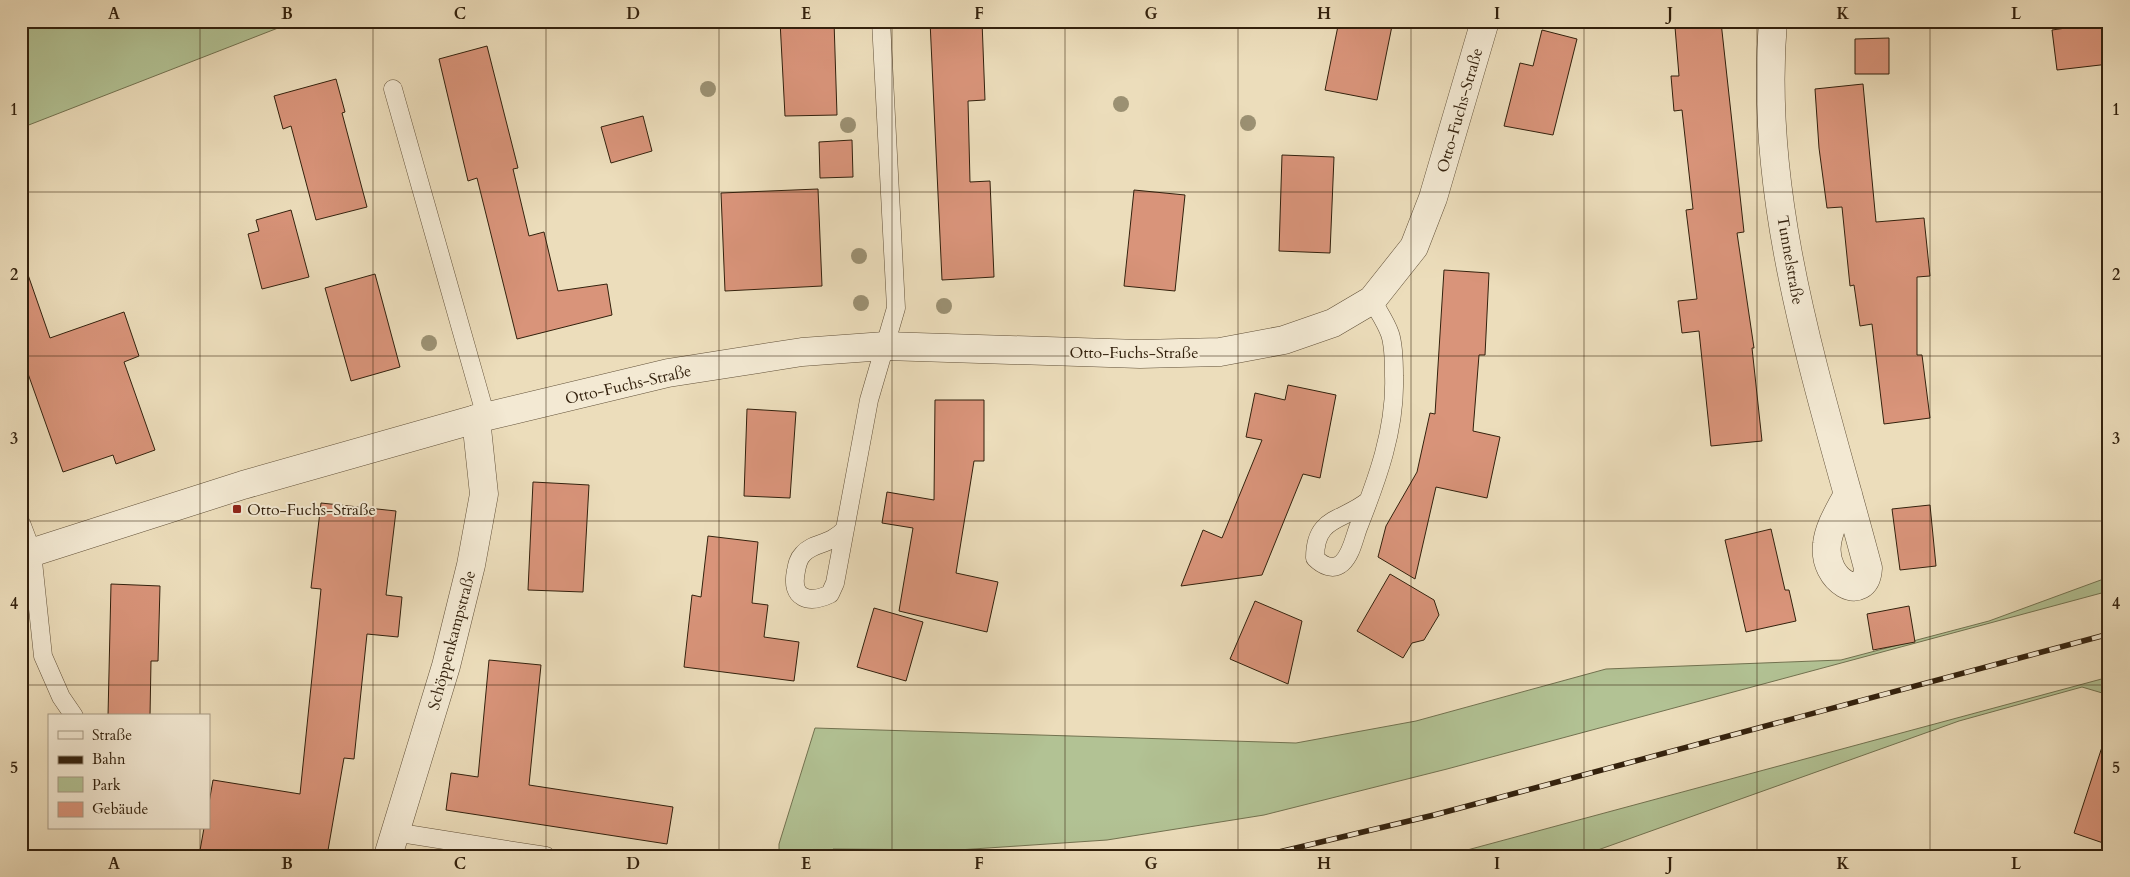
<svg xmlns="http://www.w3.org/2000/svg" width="2130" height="877" viewBox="0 0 2130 877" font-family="Cardo,serif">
<rect width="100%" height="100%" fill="#ecddbb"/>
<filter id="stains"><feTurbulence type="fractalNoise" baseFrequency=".004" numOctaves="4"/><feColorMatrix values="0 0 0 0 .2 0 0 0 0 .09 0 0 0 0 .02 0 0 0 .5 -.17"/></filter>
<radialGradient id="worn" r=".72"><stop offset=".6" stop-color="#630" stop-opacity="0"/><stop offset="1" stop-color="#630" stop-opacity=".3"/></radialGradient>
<!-- green -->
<g fill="#b2c294" stroke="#727250">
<polygon points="21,21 296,21 21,128"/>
<polygon points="2109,577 2109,591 1447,769 1264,815 1107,840 958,850 833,849 833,856 779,856 779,844 815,728 1296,743 1416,721 1606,669 1841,660 1989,621"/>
<polygon points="2109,677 2109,695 2082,687 1959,721 1581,856 1445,856"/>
</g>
<!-- building -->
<g fill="#d9947a" stroke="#33210d">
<polygon points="780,21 834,21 837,115 785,116"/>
<polygon points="930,21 982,21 985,100 968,101 970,182 990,181 994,277 942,280"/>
<polygon points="1339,21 1393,21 1377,100 1325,90"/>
<polygon points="2065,21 2109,21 2109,64 2057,70 2052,30 2066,28"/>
<polygon points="1721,22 1744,232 1737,233 1754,348 1752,348 1762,441 1711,446 1699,331 1682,333 1678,301 1697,299 1686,210 1693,209 1682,110 1674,111 1671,76 1679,76 1675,27"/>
<polygon points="1542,30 1577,39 1553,135 1504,126 1520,63 1533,66"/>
<polygon points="1889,38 1889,74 1855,74 1855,39"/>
<polygon points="487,46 518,168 513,169 529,236 544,232 558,291 607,284 612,315 517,339 477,178 468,181 439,59"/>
<polygon points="336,79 345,112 342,113 367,207 316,220 291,126 283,129 274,96"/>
<polygon points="1863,84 1876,222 1924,218 1930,276 1917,277 1917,355 1922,355 1930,418 1884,424 1872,324 1860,326 1854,285 1850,286 1842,207 1827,208 1819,148 1815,89"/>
<polygon points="643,116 652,151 611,163 601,127"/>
<polygon points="852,140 853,177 820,178 819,142"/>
<polygon points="1282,155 1334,157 1330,253 1279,251"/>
<polygon points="818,189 822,286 725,291 721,193"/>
<polygon points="1134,190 1185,195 1175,291 1124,286"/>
<polygon points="291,210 309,277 262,289 248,234 259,231 256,220"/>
<polygon points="26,269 50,338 124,312 139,356 124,362 155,450 116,464 113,455 63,472 21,354 21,270"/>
<polygon points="1444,270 1489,273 1485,355 1479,355 1473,431 1500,437 1487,498 1436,487 1415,579 1378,557 1386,526 1417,472 1430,413 1435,414"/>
<polygon points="375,274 400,367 351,381 325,288"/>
<polygon points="1288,385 1336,395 1320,478 1303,474 1262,575 1181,586 1203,530 1222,538 1262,440 1246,437 1255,393 1285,400"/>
<polygon points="935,400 984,400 984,461 974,461 956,573 998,582 987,632 899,611 913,528 882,523 887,492 934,500"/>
<polygon points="747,409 796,412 790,498 744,496"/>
<polygon points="533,482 589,485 583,592 528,590"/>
<polygon points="321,503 396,511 386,595 402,597 398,637 367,634 354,759 344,758 327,856 199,856 204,828 209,828 209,803 213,780 300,794 321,589 311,588"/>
<polygon points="1930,505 1936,566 1900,570 1892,509"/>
<polygon points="1771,529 1785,590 1789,590 1796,621 1746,632 1725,540"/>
<polygon points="708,536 758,542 752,603 768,605 764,637 799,642 794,681 684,667 692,595 701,597"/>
<polygon points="1390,574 1434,600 1439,615 1424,640 1412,643 1403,658 1357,631"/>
<polygon points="111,584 160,586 158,661 151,661 150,716 108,716"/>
<polygon points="1255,601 1302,621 1288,684 1230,659"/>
<polygon points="1909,606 1915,642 1873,650 1867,614"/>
<polygon points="874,608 923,622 906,681 857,667"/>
<polygon points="489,660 541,665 529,785 673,807 667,844 446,810 451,773 478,777"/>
<polygon points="2102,747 2109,748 2109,845 2074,833"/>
</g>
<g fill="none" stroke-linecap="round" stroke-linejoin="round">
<!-- service casing -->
<g stroke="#615038" stroke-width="19">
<g id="service">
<polyline points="393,89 486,417"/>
<path d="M 1368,501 C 1342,522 1315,516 1315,558 C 1322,565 1333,571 1342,563 C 1351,555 1354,539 1358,528 C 1377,480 1396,429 1394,376 C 1394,364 1394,346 1390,334 C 1386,322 1378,311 1372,300"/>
<polyline points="21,523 32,552 43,656 61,697 74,716"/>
<path d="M 845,529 C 830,546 813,542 803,554 C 798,559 797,565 796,571 C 790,599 809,604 830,594 L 835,583 L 869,400 L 896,308 L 881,21"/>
<polyline points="394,832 546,856"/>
</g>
</g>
<!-- minor casing -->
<g stroke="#615038" stroke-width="29">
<g id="minor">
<path d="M 1773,21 C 1757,207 1821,390 1868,568 C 1866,605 1822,581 1827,544 C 1829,526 1840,510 1848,494"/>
<polyline points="21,556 243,485 476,419 668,373 802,352 885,346 1140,354 1220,352 1284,340 1333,323 1372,300 1414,247 1433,198 1485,21"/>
<polyline points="388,856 446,666 471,565 484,494 476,419"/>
</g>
</g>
<!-- service -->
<use href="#service" stroke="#f3e9d3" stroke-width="18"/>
<!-- minor -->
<use href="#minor" stroke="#f3e9d3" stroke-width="28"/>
<!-- rail casing -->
<g stroke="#33210d" stroke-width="5.5">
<polyline id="rail" points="1262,856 1434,815 2109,634"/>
</g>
<!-- rail -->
<use href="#rail" stroke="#f3e9d3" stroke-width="4" stroke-dasharray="11" stroke-linecap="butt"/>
</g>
<!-- trees -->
<g fill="#9b9072">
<circle cx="708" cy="89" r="8"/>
<circle cx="1121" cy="104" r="8"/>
<circle cx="1248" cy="123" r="8"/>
<circle cx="848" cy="125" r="8"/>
<circle cx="859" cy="256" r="8"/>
<circle cx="861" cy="303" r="8"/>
<circle cx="944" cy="306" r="8"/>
<circle cx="429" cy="343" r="8"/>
</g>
<!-- grid -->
<path fill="none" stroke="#33210d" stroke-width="1" stroke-opacity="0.55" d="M 200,21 L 200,716M 373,21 L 373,856M 546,21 L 546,856M 719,21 L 719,856M 892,21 L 892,856M 1065,21 L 1065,856M 1238,21 L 1238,856M 1411,21 L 1411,856M 1584,21 L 1584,856M 1757,21 L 1757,856M 1930,21 L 1930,856M 21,192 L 2109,192M 21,356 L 2109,356M 21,521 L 2109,521M 21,685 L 2109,685M 200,828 L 200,856"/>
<!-- markers -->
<rect fill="#8f2418" stroke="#f3e9d3" stroke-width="2" x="232" y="504" width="10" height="10" rx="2.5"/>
<g text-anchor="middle" stroke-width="4" stroke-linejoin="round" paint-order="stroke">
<!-- street labels -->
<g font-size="16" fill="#33210d" stroke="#f3e9d3">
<text transform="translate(1459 110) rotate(-74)" y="6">Otto-Fuchs-Straße</text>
<text transform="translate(1791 260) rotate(80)" y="6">Tunnelstraße</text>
<text x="1134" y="358">Otto-Fuchs-Straße</text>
<text transform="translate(628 384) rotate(-13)" y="6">Otto-Fuchs-Straße</text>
<text transform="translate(451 640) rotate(-75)" y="6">Schöppenkampstraße</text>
</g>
<!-- poi labels -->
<g font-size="16" fill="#33210d" stroke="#f3e9d3" text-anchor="start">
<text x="247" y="515">Otto-Fuchs-Straße</text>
</g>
</g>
<!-- margin -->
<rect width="2130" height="877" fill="none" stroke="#ecddbb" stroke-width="55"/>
<!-- legend -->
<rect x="48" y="714" width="162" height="115" fill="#f3e9d3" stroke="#a69984"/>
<rect x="58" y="731" width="25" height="8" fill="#f3e9d3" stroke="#a69984"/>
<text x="92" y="740" font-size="15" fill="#33210d">Straße</text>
<rect x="58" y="756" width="25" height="8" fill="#33210d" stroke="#a69984"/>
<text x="92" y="764" font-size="15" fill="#33210d">Bahn</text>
<rect x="58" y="777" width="25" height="15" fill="#b2c294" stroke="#a69984"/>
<text x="92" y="790" font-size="15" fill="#33210d">Park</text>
<rect x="58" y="802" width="25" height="15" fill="#d9947a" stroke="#a69984"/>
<text x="92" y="814" font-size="15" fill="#33210d">Gebäude</text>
<rect x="28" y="28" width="2074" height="822" fill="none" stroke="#33210d" stroke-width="2"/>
<g font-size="16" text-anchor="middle" font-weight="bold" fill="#33210d">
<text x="114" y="19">A</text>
<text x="287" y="19">B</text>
<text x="460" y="19">C</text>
<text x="633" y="19">D</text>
<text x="806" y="19">E</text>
<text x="979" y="19">F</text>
<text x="1151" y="19">G</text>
<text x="1324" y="19">H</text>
<text x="1497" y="19">I</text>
<text x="1670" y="19">J</text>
<text x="1843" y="19">K</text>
<text x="2016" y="19">L</text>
<text x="14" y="115">1</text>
<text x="2116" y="115">1</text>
<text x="14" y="280">2</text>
<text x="2116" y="280">2</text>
<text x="14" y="444">3</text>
<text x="2116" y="444">3</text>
<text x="14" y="609">4</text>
<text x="2116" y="609">4</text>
<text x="14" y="773">5</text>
<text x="2116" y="773">5</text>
<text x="114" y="869">A</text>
<text x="287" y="869">B</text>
<text x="460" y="869">C</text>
<text x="633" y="869">D</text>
<text x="806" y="869">E</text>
<text x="979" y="869">F</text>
<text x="1151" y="869">G</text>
<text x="1324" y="869">H</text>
<text x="1497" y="869">I</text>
<text x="1670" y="869">J</text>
<text x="1843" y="869">K</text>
<text x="2016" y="869">L</text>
</g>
<rect width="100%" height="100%" filter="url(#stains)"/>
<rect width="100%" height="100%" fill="url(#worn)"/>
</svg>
